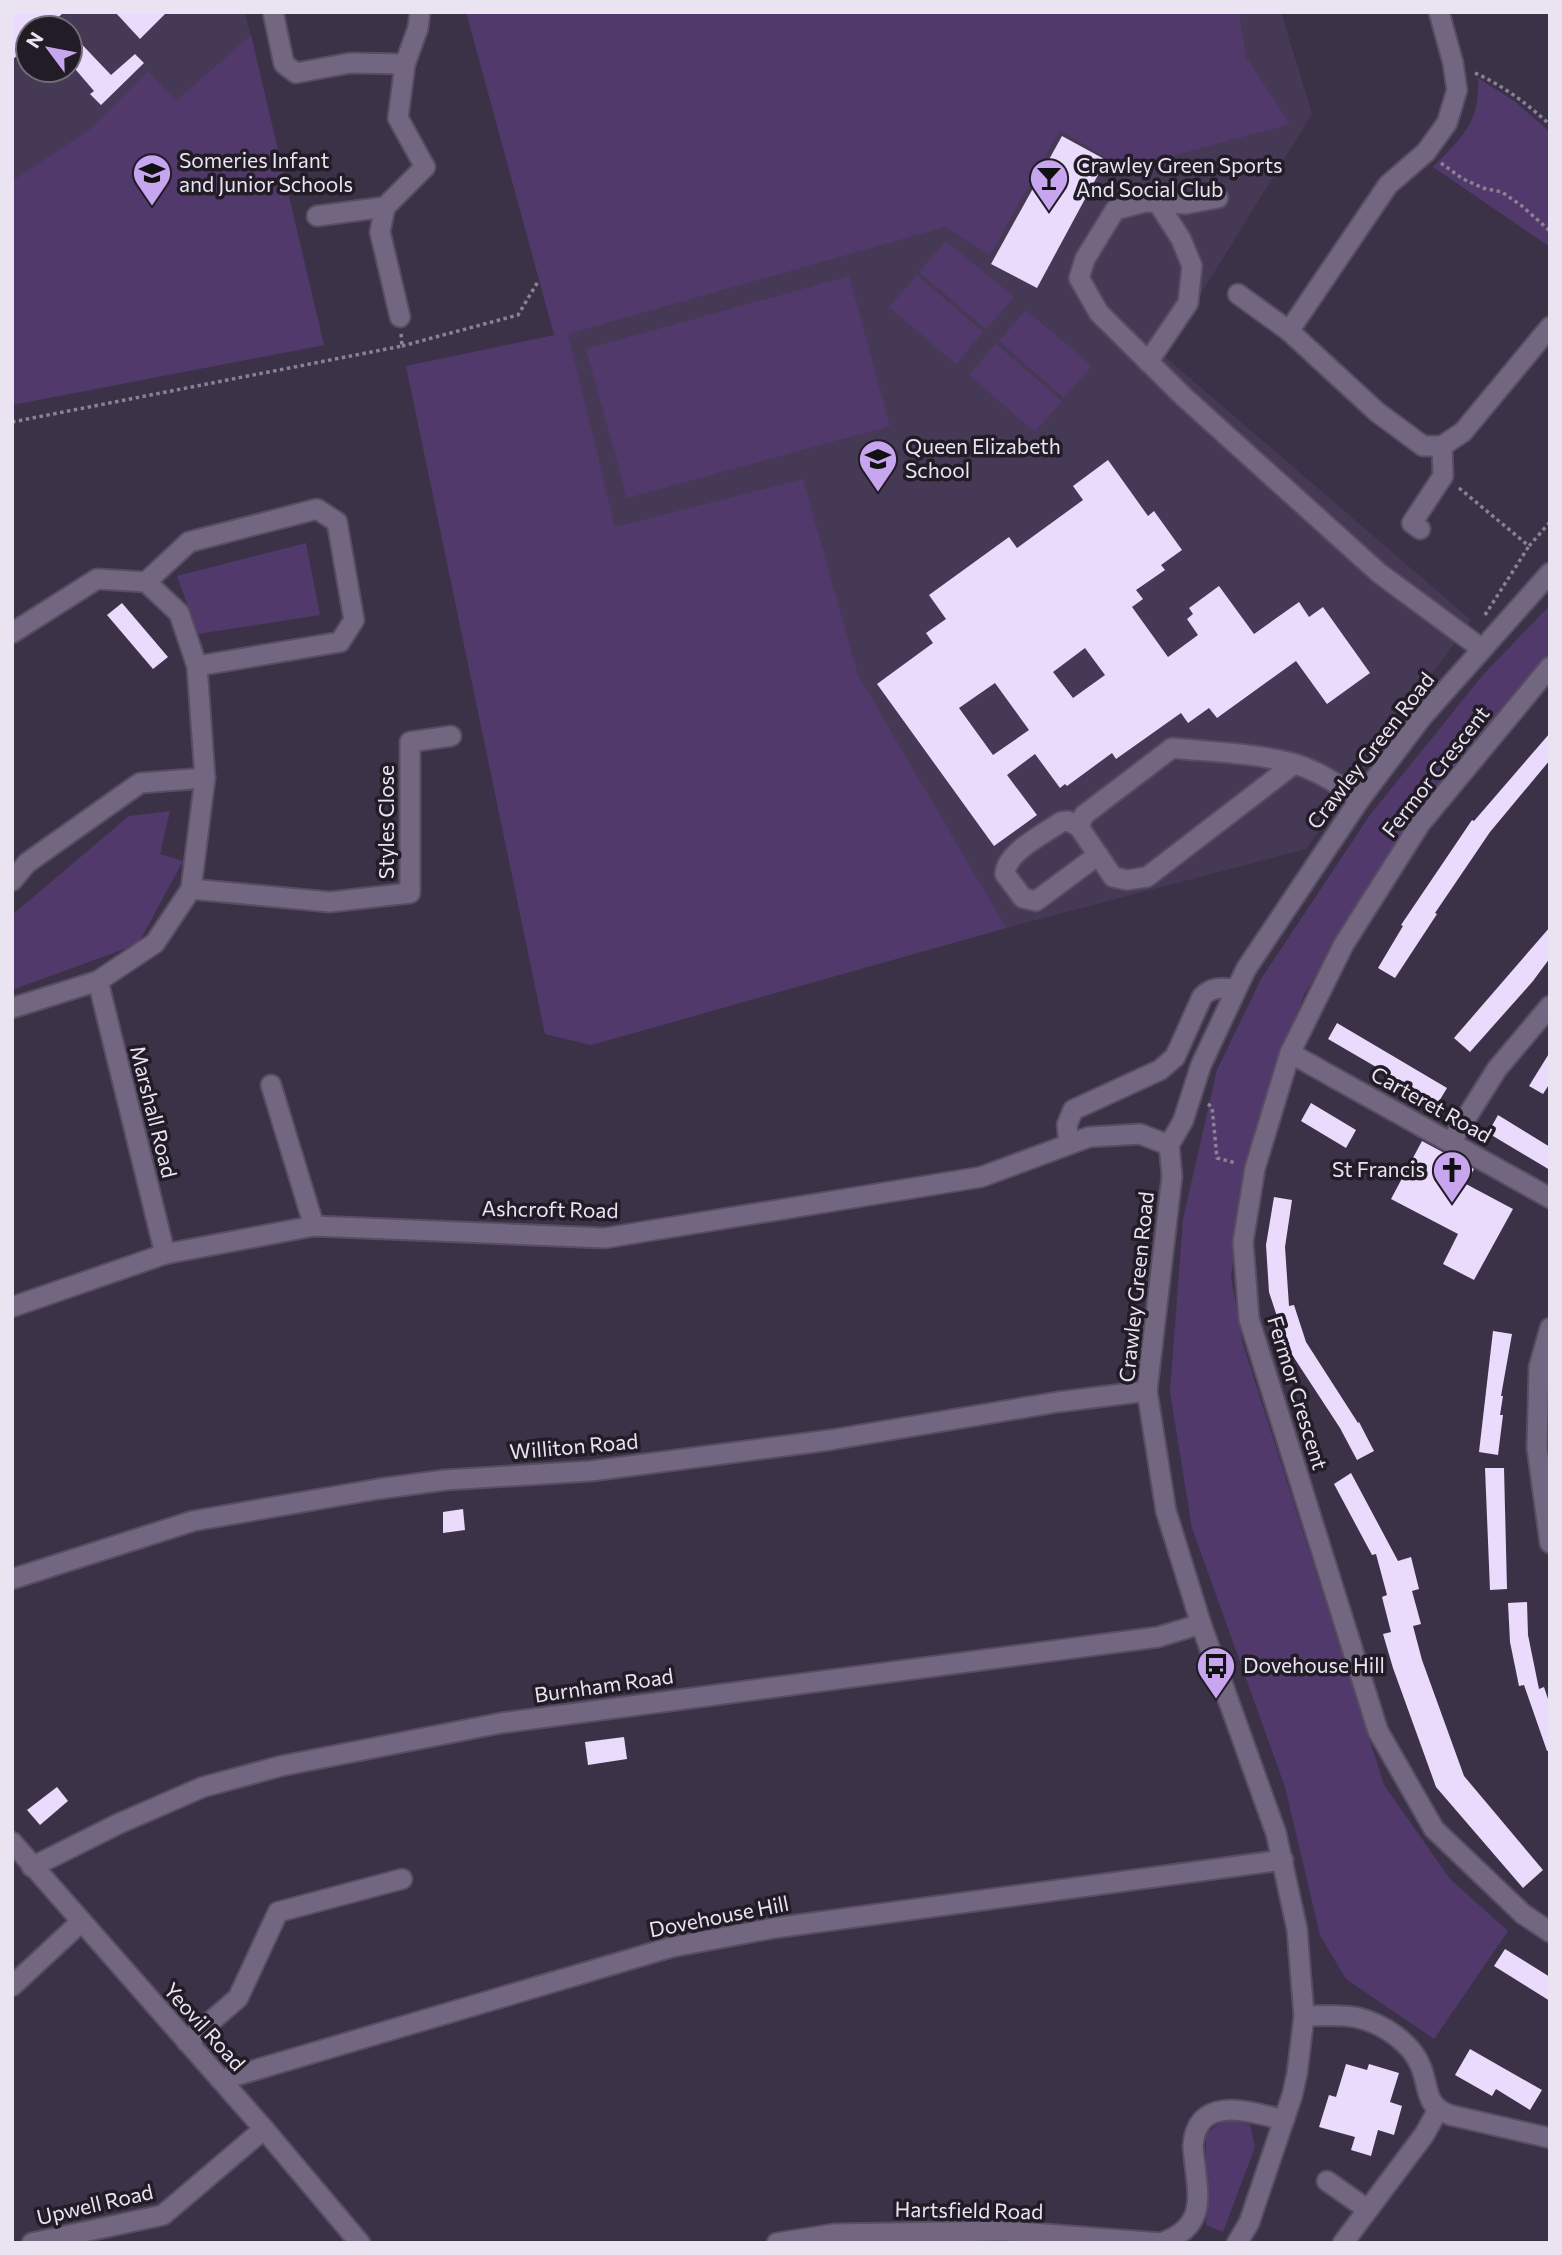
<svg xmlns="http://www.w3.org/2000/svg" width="1562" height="2255" viewBox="0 0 1562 2255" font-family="Commissioner,sans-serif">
<rect width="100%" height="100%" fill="#3c3248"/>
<!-- built -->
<g fill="#463956" fill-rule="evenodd">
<path d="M 12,12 L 245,12 L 324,345 L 12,405 ZM 28,28 L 70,28 L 70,70 L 28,70 Z"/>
<polygon points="469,12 1281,12 1312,114 1163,355 1471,620 1306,849 1006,928 591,1045 545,1034 568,333"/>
</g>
<!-- green -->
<g fill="#51396b">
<polygon points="466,12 1239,12 1246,57 1290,124 1124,169 1060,130 990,255 945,227 568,334 615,527 803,479 858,675 1006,928 591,1045 545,1034 406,366 554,335"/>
<polygon points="251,35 324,345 12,405 12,181 88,131 148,71 176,101"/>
<path d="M 1478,78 L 1514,101 L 1550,132 L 1550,247 L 1433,167 C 1461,138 1481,122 1478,78 Z"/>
<polygon points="946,241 1014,297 986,329 919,272"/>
<polygon points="917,275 983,332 956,364 889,307"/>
<polygon points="849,276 890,426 627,498 586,349"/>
<polygon points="1026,310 1092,366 1064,398 999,341"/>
<polygon points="996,344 1062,401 1035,432 969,375"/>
<polygon points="306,543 320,615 198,634 177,576"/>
<polygon points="1550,605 1550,653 1412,820 1304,995 1246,1159 1231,1277 1243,1344 1384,1785 1450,1879 1508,1931 1434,2039 1346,1979 1320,1935 1285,1787 1192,1528 1170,1392 1183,1219 1217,1070 1261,979 1370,815 1482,676"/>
<polygon points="170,811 160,854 183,861 138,944 12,990 12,915 129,816"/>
<polygon points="1225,2118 1250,2124 1255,2147 1223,2232 1206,2225 1206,2134"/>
</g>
<!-- building -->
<g fill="#eadbfd" fill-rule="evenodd">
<polygon points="12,12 64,12 47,28 28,28 28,46 12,60"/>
<polygon points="115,12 167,12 140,39"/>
<polygon points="70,32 111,75 135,54 144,63 101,105 90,94 94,91 70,63"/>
<polygon points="1062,136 1106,160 1037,288 991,264"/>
<path d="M 1108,460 L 1148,516 L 1154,511 L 1182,550 L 1161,565 L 1165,570 L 1136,590 L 1143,599 L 1132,607 L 1168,657 L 1198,635 L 1187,619 L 1193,614 L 1189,608 L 1219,586 L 1254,634 L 1299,602 L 1309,617 L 1323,607 L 1370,673 L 1327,704 L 1296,661 L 1217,718 L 1209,708 L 1188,723 L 1181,713 L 1116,759 L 1112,753 L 1067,786 L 1065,784 L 1060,788 L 1035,754 L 1007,775 L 1037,815 L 994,846 L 877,684 L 933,643 L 926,633 L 946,619 L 929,595 L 1009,537 L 1017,548 L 1083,500 L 1073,486 ZM 1085,648 L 1105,675 L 1073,698 L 1053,672 ZM 995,683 L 1029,730 L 993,755 L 959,708 Z"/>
<polygon points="122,603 168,657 153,669 107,615"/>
<polygon points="1550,733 1550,760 1490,832 1435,913 1437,914 1395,978 1378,968 1403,926 1401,925 1472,820 1474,821"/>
<polygon points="1550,927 1550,958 1533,981 1470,1052 1454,1038"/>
<polygon points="1337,1023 1447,1088 1438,1103 1328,1039"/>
<polygon points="1550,1052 1550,1083 1543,1094 1529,1086"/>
<polygon points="1311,1103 1356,1130 1346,1148 1301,1121"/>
<polygon points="1498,1115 1550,1147 1550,1170 1488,1133"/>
<polygon points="1422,1141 1474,1169 1466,1184 1513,1209 1474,1280 1443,1264 1458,1234 1391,1199"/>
<polygon points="1274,1197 1292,1200 1285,1247 1289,1306 1294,1305 1306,1342 1358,1423 1359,1422 1374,1451 1357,1460 1340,1428 1287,1347 1269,1292 1266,1245"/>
<polygon points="1493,1331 1512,1334 1501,1396 1503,1396 1500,1415 1503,1415 1498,1455 1479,1452"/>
<polygon points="1485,1468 1504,1468 1507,1589 1490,1590"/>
<polygon points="1351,1473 1398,1561 1411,1557 1419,1589 1412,1591 1421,1624 1413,1626 1422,1660 1464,1776 1543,1870 1523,1888 1436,1787 1393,1668 1383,1634 1391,1632 1382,1597 1387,1595 1376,1554 1372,1555 1334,1484"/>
<polygon points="463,1509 465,1530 443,1533 443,1512"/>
<polygon points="1527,1602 1528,1635 1539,1689 1544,1687 1550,1705 1550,1751 1547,1751 1524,1685 1519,1686 1510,1642 1508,1603"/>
<polygon points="624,1737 627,1759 588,1765 585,1742"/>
<polygon points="57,1787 68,1801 40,1825 27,1810"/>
<polygon points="1505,1949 1550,1977 1550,2001 1494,1966"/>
<polygon points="1470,2049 1542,2090 1530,2110 1496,2089 1492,2096 1455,2075"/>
<polygon points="1346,2064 1367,2070 1369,2064 1399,2073 1390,2102 1402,2106 1394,2135 1378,2130 1371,2156 1351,2150 1355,2137 1319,2127 1329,2095 1336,2097"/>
</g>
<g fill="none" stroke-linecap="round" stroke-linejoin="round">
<!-- minor casing -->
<g stroke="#574e61" stroke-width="23">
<g id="minor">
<polyline points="273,12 284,64 296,73 350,63 405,64"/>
<polyline points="1218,198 1186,204 1145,202 1115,210 1085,259 1079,278 1099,313 1184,397 1379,573 1482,649"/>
<polyline points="385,207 425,167 398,118 405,64 418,28 420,12"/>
<polyline points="317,216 385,207 380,232 400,317"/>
<polyline points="1238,294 1289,331 1377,412 1423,446 1442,446 1463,432 1550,327"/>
<polyline points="1289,331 1388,185 1426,152 1447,123 1457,90 1453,63 1439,12"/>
<polyline points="1148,362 1188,303 1192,266 1181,239 1158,203"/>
<polyline points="1420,529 1412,523 1443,476 1442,446"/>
<polyline points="146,582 189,542 317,509 337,522 354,620 340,642 197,666"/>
<polyline points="12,633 97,579 146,582 179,613 197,666 205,778 140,783 27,863 12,881"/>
<polyline points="1550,667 1420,824 1344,944 1290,1053 1255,1168 1243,1242 1249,1319 1378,1731 1434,1829 1523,1914 1550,1932"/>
<path d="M 1294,764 L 1147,877 L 1127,880 L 1113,877 L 1079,827 L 1084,815 L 1172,748 C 1212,752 1253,753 1292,763 C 1317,770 1339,785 1360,799"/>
<path d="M 1079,827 L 1068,821 L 1061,822 C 1044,834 1006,852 1005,874 L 1023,898 L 1036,901 L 1098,855"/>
<polyline points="191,889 330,902 410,893 410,742 451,736"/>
<polyline points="98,981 165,1254"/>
<polyline points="12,1008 98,981 155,943 191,889 205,778"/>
<polyline points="1290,1053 1550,1198"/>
<polyline points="271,1085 314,1226"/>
<polyline points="1451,1142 1497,1069 1550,1006"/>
<path d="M 1069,1144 L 1067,1125 L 1073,1110 L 1160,1070 L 1175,1057 L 1202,997 C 1212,986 1222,988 1236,989"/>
<polyline points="12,1307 165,1254 314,1226 605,1238 981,1177 1089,1137 1140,1134 1169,1145"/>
<polyline points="1550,1328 1539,1367 1537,1448 1550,1543"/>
<polyline points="12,1579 193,1521 378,1489 445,1480 591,1471 830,1440 1058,1402 1147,1391"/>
<polyline points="12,1842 264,2129 360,2243"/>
<polyline points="32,1867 118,1824 203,1787 281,1766 501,1723 1158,1637 1201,1624"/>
<polyline points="12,1986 81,1922"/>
<path d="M 1304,2016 C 1321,2016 1342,2014 1359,2018 C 1383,2024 1412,2043 1421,2067 C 1430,2090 1424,2105 1450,2115 L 1550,2138"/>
<polyline points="187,2042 238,1998 278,1912 402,1879"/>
<polyline points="221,2080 672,1947 774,1928 1283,1860"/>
<polyline points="1327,2181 1367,2209"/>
<polyline points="32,2243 163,2215 264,2129"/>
<path d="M 777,2243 L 834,2234 L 1005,2231 L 1161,2243 C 1212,2225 1196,2190 1193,2146 C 1197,2093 1251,2112 1284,2120"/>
<polyline points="1237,2243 1249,2223 1292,2096 1297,2074 1304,2016 1297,1929 1276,1833 1201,1624 1166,1511 1147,1391 1172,1176 1169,1145 1183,1121 1201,1065 1246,969 1360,799 1422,717 1550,573"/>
<polyline points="1343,2243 1424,2135 1438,2110"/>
</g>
</g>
<!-- path -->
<g stroke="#8a8294" stroke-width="3.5" stroke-dasharray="3.5 3.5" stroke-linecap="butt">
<path d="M 1475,73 C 1502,85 1528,104 1550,125"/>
<polyline points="1441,163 1463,179 1483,188 1502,192 1522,206 1550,231"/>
<polyline points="402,346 518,315 539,280"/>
<polyline points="12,422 402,346 401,333"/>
<polyline points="1459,488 1529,546 1550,522"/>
<polyline points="1485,615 1529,546"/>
<polyline points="1208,1104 1212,1107 1217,1158 1236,1163"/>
</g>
<!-- minor -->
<use href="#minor" stroke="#726680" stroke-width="19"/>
</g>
<!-- icons -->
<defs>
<g id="school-pin" transform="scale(2.0125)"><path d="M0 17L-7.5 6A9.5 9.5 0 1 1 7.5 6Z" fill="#c8a6ef" stroke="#211c26"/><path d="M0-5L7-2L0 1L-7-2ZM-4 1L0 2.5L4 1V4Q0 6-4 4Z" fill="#111"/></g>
<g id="bar-pin" transform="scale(2.0125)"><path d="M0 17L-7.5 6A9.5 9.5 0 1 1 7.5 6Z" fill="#c8a6ef" stroke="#211c26"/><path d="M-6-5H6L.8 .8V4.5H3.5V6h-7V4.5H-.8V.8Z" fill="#111"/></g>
<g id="church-pin" transform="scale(2.0125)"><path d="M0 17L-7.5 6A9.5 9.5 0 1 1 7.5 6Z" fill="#c8a6ef" stroke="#211c26"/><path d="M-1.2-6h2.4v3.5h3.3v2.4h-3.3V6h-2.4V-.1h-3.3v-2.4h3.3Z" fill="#111"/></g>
<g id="bus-pin" transform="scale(2.0125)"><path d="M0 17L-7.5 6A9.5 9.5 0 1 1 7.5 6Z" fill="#c8a6ef" stroke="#211c26"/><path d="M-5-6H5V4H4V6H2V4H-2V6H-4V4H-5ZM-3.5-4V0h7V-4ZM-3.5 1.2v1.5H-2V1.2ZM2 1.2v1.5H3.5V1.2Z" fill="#111"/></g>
</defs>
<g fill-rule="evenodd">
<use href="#school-pin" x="152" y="173"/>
<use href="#bar-pin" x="1049" y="178"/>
<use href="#school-pin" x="878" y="459"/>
<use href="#church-pin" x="1452" y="1170"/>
<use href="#bus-pin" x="1216" y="1666"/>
</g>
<g text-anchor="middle" stroke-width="7" stroke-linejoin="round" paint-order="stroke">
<!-- poi labels -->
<g font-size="21" fill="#eae4f2" stroke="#211c26" text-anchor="start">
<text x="179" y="168">Someries Infant<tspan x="179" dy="24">and Junior Schools</tspan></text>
<text x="1076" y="173">Crawley Green Sports<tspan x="1076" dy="24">And Social Club</tspan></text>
<text x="905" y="454">Queen Elizabeth<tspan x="905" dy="24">School</tspan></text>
<text x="1425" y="1177" text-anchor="end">St Francis</text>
<text x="1243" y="1673">Dovehouse Hill</text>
</g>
<!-- street labels -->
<g font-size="21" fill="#eae4f2" stroke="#211c26">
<text transform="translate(1371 751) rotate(-52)" y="7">Crawley Green Road</text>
<text transform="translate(1436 772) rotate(-52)" y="7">Fermor Crescent</text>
<text transform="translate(387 822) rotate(-90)" y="7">Styles Close</text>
<text transform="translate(1431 1105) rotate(29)" y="7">Carteret Road</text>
<text transform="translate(153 1112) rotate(76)" y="7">Marshall Road</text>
<text transform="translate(550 1210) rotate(1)" y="7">Ashcroft Road</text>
<text transform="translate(1137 1287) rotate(-84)" y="7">Crawley Green Road</text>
<text transform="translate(1297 1393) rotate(73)" y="7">Fermor Crescent</text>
<text transform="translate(574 1447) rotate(-5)" y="7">Williton Road</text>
<text transform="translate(604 1686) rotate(-8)" y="7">Burnham Road</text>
<text transform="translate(719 1917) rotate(-11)" y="7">Dovehouse Hill</text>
<text transform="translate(204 2027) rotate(48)" y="7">Yeovil Road</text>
<text transform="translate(95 2205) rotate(-13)" y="7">Upwell Road</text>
<text transform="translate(969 2211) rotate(1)" y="7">Hartsfield Road</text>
</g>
</g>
<!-- border -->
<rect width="1562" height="2255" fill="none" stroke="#eae4f2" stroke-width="28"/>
<!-- north arrow -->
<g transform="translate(49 49) rotate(302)"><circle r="33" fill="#211c26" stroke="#716c78" stroke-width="2"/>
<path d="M0-5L12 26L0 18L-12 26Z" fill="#c8a6ef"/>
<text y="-10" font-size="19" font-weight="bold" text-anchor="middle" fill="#eae4f2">N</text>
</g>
</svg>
